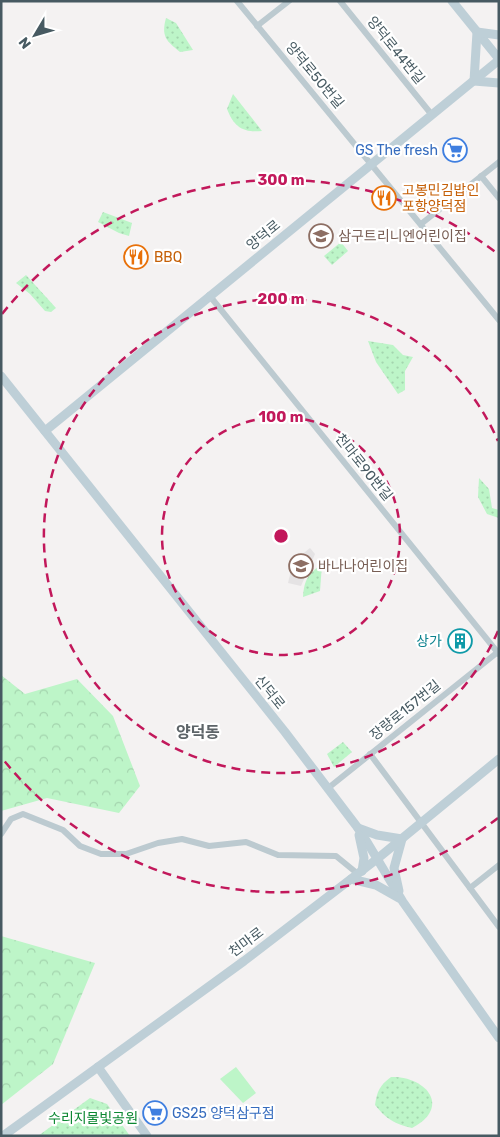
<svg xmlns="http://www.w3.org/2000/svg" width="500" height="1137" viewBox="0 0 500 1137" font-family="Rubik,'Noto Sans KR',sans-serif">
<defs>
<pattern id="forest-crowns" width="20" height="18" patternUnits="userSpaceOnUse" patternTransform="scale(1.25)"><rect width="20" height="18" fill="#bdf5c8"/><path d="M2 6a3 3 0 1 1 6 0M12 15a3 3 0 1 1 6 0" fill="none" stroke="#a4d4ae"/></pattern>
<pattern id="park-dots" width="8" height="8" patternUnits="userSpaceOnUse" patternTransform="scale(1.25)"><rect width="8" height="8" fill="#bdf5c8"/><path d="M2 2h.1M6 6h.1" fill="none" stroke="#a4d4ae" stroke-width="1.8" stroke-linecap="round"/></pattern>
</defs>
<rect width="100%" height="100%" fill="#f4f2f2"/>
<!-- education -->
<polygon fill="#e5e3e4" points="310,548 315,554 301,586 288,583 293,562"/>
<!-- green -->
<polygon fill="#bdf5c8" points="236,1067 256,1093 243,1103 220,1079"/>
<!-- forest -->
<g fill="url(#forest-crowns)">
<polygon points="1,675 25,694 77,679 113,716 140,786 119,813 47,798 1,811"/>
<polygon points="1,936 95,963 53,1064 1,1105"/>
</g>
<!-- park -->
<g fill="url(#park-dots)">
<path d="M 166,18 L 176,23 L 193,50 L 180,52 C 166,41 161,36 166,18 Z"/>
<path d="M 233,94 L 262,131 C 243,133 234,127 227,109 Z"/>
<polygon points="103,212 132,223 129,236 119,233 98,222"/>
<polygon points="341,242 348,251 332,265 324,256"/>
<polygon points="26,275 56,308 51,312 45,311 30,294 16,283"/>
<polygon points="368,341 393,345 403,355 413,357 405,371 405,390 398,394 376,362"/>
<polygon points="479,478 489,489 492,508 499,510 499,518 487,514 478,497"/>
<path d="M 322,564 L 320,591 L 303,597 C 304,580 308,574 322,564 Z"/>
<polygon points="343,742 352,752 334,767 327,754"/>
<path d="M 391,1077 C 426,1076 452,1107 412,1128 C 395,1124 386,1119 375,1105 C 377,1091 380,1085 391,1077 Z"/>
<polygon points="90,1098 107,1104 130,1136 38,1136"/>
</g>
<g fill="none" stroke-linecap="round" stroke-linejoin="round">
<!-- street -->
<g stroke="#bccad0" stroke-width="6">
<polyline points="237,1 499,320"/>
<polyline points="340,1 432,115"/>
<polyline points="257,26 289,1"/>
<polyline points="481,176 499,198"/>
<polyline points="421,224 499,162"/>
<polyline points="209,295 499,654"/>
<polyline points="370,754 499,927"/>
<polyline points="327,789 499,651"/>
<polyline points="1,834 11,819 23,814 63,830 80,846 101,854 126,854 158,843 182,839 209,846 246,842 278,855 336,856 358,874"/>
<polyline points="470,888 499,865"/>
</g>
<!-- secondary -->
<g stroke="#becfd7" stroke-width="9">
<polyline points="452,1 499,59"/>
<polyline points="499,35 477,32 474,81 499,83"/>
<polyline points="1,376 285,732 361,832 403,902 499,1038"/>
<polyline points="45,431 499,60"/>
<polyline points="358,828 377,835 402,839 394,868 399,891"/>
<polyline points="359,835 364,858 362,871"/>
<polyline points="351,879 376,885 399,898"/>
<polyline points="98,1067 147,1136"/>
<polyline points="3,1136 244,961 377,859 499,759"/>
</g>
</g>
<!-- distance rings -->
<g fill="none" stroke="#c2185b" stroke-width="2.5" stroke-dasharray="9 6">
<circle cx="281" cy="536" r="119"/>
<path d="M498 631A237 237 0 1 1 498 441"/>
<path d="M498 818A356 356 0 0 1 2 758M2 314A356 356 0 0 1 498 254"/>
</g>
<!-- icons -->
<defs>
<g id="supermarket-ring" transform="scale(1.25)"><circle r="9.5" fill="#fff" stroke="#3f7fe0" stroke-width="1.5"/><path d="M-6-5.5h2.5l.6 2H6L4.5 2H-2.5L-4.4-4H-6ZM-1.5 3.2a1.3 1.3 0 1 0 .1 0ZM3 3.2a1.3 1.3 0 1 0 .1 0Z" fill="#3f7fe0"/></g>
<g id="restaurant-ring" transform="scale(1.25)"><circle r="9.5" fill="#fff" stroke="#e8710a" stroke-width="1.5"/><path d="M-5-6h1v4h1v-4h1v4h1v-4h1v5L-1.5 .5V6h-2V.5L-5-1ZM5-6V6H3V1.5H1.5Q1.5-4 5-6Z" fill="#e8710a"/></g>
<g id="school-ring" transform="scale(1.25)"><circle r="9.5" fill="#fff" stroke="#8d6e63" stroke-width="1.5"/><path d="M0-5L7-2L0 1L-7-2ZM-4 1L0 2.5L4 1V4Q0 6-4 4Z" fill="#8d6e63"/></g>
<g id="building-ring" transform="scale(1.25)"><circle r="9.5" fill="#fff" stroke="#0f9aa8" stroke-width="1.5"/><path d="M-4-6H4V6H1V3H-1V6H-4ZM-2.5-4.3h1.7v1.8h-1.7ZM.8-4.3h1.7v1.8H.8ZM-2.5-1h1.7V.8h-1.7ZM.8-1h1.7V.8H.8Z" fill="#0f9aa8"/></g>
</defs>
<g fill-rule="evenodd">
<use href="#supermarket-ring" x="455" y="150"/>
<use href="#restaurant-ring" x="384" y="198"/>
<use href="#school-ring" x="321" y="236"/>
<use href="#restaurant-ring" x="136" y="257"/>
<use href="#school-ring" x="301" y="566"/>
<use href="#building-ring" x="460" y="641"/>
<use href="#supermarket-ring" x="155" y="1113"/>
</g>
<g text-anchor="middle" stroke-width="4.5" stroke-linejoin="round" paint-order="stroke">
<!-- street labels -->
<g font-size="14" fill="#475a62" stroke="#fff">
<text transform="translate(396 50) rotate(51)" y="5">양덕로44번길</text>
<text transform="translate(315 75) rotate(50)" y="5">양덕로50번길</text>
<text transform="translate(263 235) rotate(-39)" y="5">양덕로</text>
<text transform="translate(364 467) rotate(51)" y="5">천마로90번길</text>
<text transform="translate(270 692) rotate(51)" y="5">신덕로</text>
<text transform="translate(405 710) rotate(-39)" y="5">장량로157번길</text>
<text transform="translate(246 942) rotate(-37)" y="5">천마로</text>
</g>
<!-- shop labels -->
<g font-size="14" fill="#366cbe" stroke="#fff" text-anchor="end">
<text x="438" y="155">GS The fresh</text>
<text x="172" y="1118" text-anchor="start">GS25 양덕삼구점</text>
</g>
<!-- food labels -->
<g font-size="14" fill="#c56008" stroke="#fff" text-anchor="start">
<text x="402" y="195">고봉민김밥인<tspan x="402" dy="16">포항양덕점</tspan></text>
<text x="154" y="262">BBQ</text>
</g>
<!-- education labels -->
<g font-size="14" fill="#785e54" stroke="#fff" text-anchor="start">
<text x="338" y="241">삼구트리니엔어린이집</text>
<text x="318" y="571">바나나어린이집</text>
</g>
<!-- culture labels -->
<g font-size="14" fill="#0d838f" stroke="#fff" text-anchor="end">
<text x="442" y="646">상가</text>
</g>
<!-- park labels -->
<g font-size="14" fill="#0d8833" stroke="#fff">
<text x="93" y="1123">수리지물빛공원</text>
</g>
<!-- quarter labels -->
<g font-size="16" font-weight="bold" fill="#5d6468" stroke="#fff">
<text x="198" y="738">양덕동</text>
</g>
</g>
<circle cx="281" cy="536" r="8" fill="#c2185b" stroke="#fff" stroke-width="2.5"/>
<g font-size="15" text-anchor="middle" font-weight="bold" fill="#c2185b" stroke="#fff" stroke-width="4.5" stroke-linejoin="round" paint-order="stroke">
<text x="281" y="185">300 m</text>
<text x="281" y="304">200 m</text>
<text x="281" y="422">100 m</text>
</g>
<!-- border -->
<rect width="500" height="1137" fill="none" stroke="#475a62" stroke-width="5"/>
<!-- north arrow -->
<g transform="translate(35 35) rotate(232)" stroke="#ffffff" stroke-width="4" paint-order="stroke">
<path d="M0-4L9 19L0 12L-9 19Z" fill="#475a62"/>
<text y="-8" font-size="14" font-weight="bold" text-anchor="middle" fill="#475a62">N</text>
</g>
</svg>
